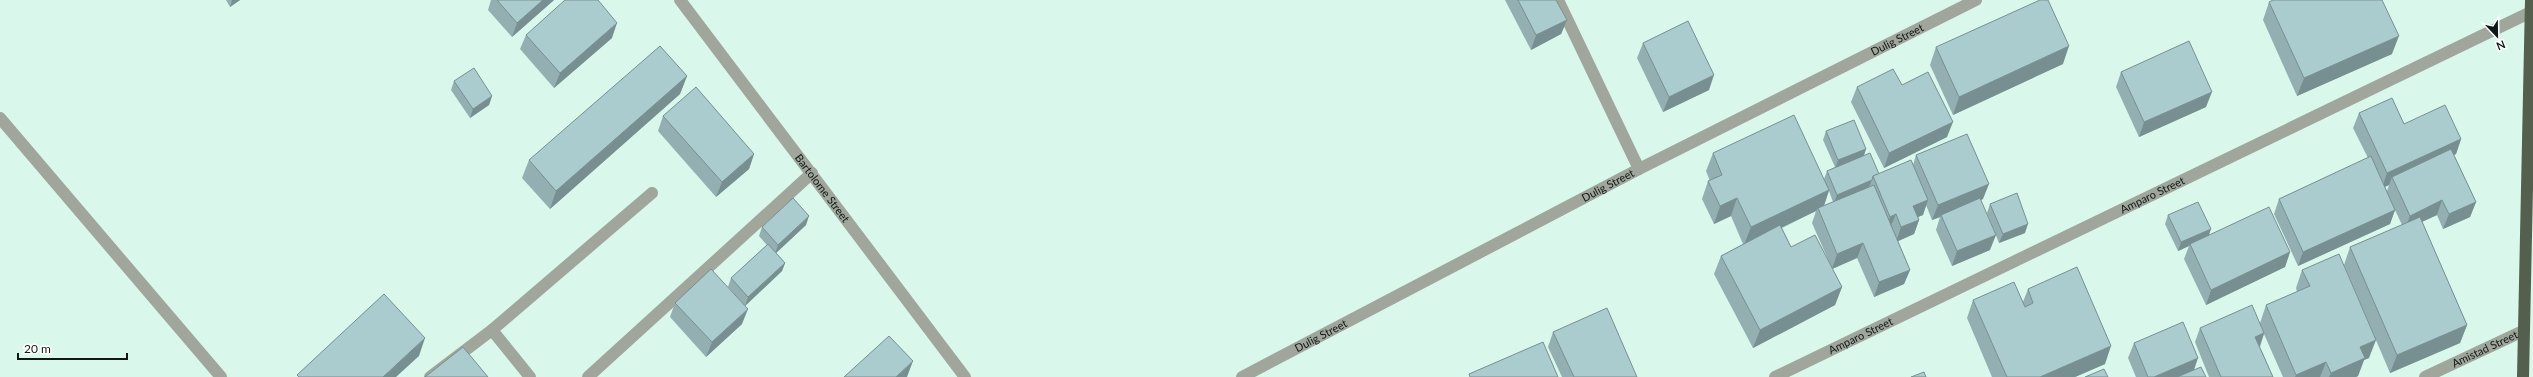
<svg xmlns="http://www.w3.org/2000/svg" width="2533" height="377" viewBox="0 0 2533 377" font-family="Lato,sans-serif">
<rect width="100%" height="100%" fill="#d9f8eb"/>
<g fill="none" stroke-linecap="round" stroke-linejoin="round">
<!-- service -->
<g stroke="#a0a69c" stroke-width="12">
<polyline points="1558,0 1639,169"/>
<polyline points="0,118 221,377"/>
<polyline points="430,377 492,330"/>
<polyline points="530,377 492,330 652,193"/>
</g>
<!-- minor -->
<g stroke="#a0a69c" stroke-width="12">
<polyline points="588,377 812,173"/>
<path id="s1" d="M 1242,377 L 1639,169 L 1976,0"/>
<path id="s2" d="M 1775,377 L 2531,12"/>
<path id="s3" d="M 2425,377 L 2523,331"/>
</g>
<!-- tertiary -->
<path stroke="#a0a69c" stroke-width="12" id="s4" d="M 680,0 L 965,377"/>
<!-- trunk -->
<polyline stroke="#54604d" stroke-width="12" points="2523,377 2531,0"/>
</g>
<!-- wall -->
<g fill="#93afb2" fill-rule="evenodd">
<polygon points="226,0 240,0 230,7"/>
<polygon points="491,0 554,0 512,37 488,10"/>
<polygon points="1505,0 1556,0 1567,20 1561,34 1531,50"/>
<polygon points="2269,2 2392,54 2297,96 2263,20"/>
<polygon points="526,35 612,38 554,88 520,49"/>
<polygon points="1643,43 1709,90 1663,112 1637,58"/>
<polygon points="1936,47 2063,64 1953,115 1930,65"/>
<polygon points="2121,72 2206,107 2139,137 2116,87"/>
<polygon points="687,76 680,94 550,209 522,178 529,160"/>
<polygon points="454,81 492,96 489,105 470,118 451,90"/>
<polygon points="1902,85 1947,137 1884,168 1851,102 1857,87"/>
<path d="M 2359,113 L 2404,124 L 2461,139 L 2456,154 L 2454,155 L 2476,202 L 2470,217 L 2443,229 L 2437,215 L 2422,222 L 2467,325 L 2460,343 L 2390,373 L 2344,265 L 2350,247 L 2402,225 L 2395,210 L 2390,224 L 2298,266 L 2274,214 L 2279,199 L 2368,158 L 2353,128 ZM 2389,185 L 2387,191 L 2385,187 Z"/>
<polygon points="663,116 754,154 749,169 716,197 658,131"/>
<path d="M 1826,131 L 1866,149 L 1864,155 L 1879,174 L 1913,165 L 1916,155 L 1983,199 L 1981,200 L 1990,250 L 1952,266 L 1936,230 L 1940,217 L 1932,220 L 1926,205 L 1923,215 L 1918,217 L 1919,220 L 1914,234 L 1898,241 L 1910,270 L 1904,284 L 1874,297 L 1857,258 L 1832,269 L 1842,287 L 1835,305 L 1753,348 L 1714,274 L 1721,256 L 1743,244 L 1731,216 L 1714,224 L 1702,199 L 1708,181 L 1710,181 L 1706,171 L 1713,153 L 1824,179 L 1827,171 L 1835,167 L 1823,140 ZM 1829,191 L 1833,202 L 1824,206 ZM 1816,211 L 1812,223 L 1830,264 L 1791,247 L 1782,228 Z"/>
<polygon points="1990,204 2025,233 1999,243 1987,213"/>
<polygon points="2168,215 2209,235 2290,252 2285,267 2206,305 2184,259 2189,246 2178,251 2165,224"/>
<polygon points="806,225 776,253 785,263 782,271 745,306 728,287 731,278 767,245 759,236 762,227"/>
<polygon points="2302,270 2369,358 2364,360 2358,376 2356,377 2283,377 2264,334 2260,347 2273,377 2209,377 2195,342 2200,328 2260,323 2266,305 2297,292 2296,288"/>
<polygon points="2028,289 2105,364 2075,377 1992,377 1967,318 1973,300 2023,302"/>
<polygon points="675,303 742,324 706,357 670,317"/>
<polygon points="1553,332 1637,377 1562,377 1548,347"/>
<polygon points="2134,343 2194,370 2206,377 2136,377 2128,358"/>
</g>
<!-- shaded-wall -->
<g fill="#788f91">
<polygon points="232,0 240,0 230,7"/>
<polygon points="543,0 554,0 512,37 517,23"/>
<polygon points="1567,20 1561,34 1531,50 1536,35"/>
<polygon points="617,23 612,38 554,88 560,73"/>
<polygon points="2399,36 2392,54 2297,96 2304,78"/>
<polygon points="2069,46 2063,64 1953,115 1959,97"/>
<polygon points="1714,75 1709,90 1663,112 1669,97"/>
<polygon points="687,76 680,94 550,209 556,191"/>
<polygon points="2212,92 2206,107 2139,137 2144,122"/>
<polygon points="492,96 489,105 470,118 473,109"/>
<polygon points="1953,122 1947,137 1884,168 1889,153"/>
<polygon points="2461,139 2456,154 2395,182 2392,177 2389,185 2382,188 2387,173"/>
<polygon points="1866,149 1863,158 1835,169 1838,160"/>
<polygon points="754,154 749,169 716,197 722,182"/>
<polygon points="1872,180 1868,189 1834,203 1837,195"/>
<polygon points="1989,184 1983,199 1942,216 1941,215 1940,217 1932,220 1938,205"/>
<polygon points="1829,190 1823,208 1818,208 1816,211 1744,245 1751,227"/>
<polygon points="1737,198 1731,216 1714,224 1720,206"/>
<polygon points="1928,200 1923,215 1908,221 1913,206"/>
<polygon points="2442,200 2437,215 2404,230 2410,216"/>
<polygon points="2476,202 2470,217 2443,229 2449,214"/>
<polygon points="2395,210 2390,224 2298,266 2303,252"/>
<polygon points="1896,214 1890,228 1885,231 1890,217"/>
<polygon points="809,216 806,225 775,254 778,245"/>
<polygon points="1919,220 1914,234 1896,242 1901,227"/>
<polygon points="2028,224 2025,233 1999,243 2003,234"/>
<polygon points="2211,229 2208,238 2190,244 2189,246 2178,251 2181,242"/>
<polygon points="1996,235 1990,250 1952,266 1957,251"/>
<polygon points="1863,243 1857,258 1832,269 1837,254"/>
<polygon points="2290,252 2285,267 2206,305 2211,290"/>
<polygon points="785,263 782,271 745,306 748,297"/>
<polygon points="1910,270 1904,284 1874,297 1879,282"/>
<polygon points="1842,287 1835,305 1753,348 1760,330"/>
<polygon points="748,309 742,324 706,357 712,342"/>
<polygon points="2467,325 2460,343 2390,373 2397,355"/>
<polygon points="2264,333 2259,348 2255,337"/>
<polygon points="425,338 419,356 396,377 383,377"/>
<polygon points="2376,340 2369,358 2364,360 2358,376 2356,377 2329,377 2331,373 2360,347"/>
<polygon points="2111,346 2105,364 2075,377 2040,377"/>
<polygon points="2198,358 2193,373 2183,377 2154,377"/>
<polygon points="913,361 907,377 896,377"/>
<polygon points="2326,362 2320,377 2295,377 2296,375"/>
</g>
<!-- building -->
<g fill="#abcccf" stroke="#788f91">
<polygon points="497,0 543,0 517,23"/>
<polygon points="565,0 598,0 617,23 560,73 526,35"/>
<polygon points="1518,0 1556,0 1567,20 1536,35"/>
<polygon points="2040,0 2048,0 2069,46 1959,97 1936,47"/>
<polygon points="2273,0 2382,0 2399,36 2304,78 2269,2"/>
<polygon points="1688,21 1714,75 1669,97 1643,43"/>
<polygon points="2189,41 2212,92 2144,122 2121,72"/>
<polygon points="660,46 687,76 556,191 529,160"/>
<polygon points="474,68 492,96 473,109 454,81"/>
<polygon points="1893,69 1902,85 1928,72 1953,122 1889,153 1857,87"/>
<polygon points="696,87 754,154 722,182 663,116"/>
<polygon points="2392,98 2404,124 2445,105 2461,139 2387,173 2359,113"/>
<polygon points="1794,115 1829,190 1751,227 1737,198 1720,206 1708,181 1722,175 1713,153"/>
<polygon points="1854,120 1866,149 1838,160 1826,131"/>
<polygon points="1967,134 1989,184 1938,205 1916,155"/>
<polygon points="2451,149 2476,202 2449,214 2442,200 2410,216 2392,177"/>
<polygon points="1870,153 1879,174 1873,176 1872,180 1837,195 1827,171"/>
<polygon points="2371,156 2395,210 2303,252 2279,199"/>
<polygon points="1911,160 1928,200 1913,206 1919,220 1901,227 1896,214 1890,217 1873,176"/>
<polygon points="1874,185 1910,270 1879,282 1863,243 1837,254 1818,208"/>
<polygon points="2017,193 2028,224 2003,234 1990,204"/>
<polygon points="793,198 809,216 778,245 762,227"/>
<polygon points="1980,198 1996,235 1957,251 1941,215"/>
<polygon points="2198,202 2211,229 2181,242 2168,215"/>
<polygon points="2269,207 2290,252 2211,290 2190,244"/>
<polygon points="2420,217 2467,325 2397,355 2350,247"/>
<polygon points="1780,225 1791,247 1815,235 1842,287 1760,330 1721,256"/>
<polygon points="768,244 785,263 748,297 731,278"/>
<polygon points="2339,254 2376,340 2360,347 2365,358 2331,373 2326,362 2296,375 2266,305 2310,286 2302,270"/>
<polygon points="2077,267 2111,346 2040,377 2007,377 1973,300 2014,282 2025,307 2033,303 2028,289"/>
<polygon points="711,269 748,309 712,342 675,303"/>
<polygon points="384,294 425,338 383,377 299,377 297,375"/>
<polygon points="2252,305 2264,333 2255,337 2273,377 2221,377 2200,328"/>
<polygon points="1607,308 1637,377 1574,377 1553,332"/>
<polygon points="2183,322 2198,358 2154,377 2148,377 2134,343"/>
<polygon points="889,336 913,361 896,377 844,377"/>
<polygon points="1543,342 1558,377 1470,377 1469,374"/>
<polygon points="463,347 488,377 425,377"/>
<polygon points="2201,367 2206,377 2177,377"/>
<polygon points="2104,369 2108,377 2085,377"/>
<polygon points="1924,372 1926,377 1911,377"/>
</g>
<g text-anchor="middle" stroke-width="3" stroke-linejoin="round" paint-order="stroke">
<!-- street labels -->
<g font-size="11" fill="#0e1915" stroke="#fff">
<text dy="4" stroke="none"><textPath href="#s1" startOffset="737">Dulig Street</textPath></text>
<text dy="4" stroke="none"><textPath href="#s1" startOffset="413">Dulig Street</textPath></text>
<text dy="4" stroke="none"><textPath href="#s4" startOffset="236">Bartolome Street</textPath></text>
<text dy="4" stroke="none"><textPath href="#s2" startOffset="419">Amparo Street</textPath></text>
<text dy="4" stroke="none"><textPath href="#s2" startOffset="95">Amparo Street</textPath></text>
<text dy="4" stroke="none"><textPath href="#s1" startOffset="89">Dulig Street</textPath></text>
<text dy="4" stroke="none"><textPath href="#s3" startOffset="66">Amistad Street</textPath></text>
</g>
</g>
<!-- north arrow -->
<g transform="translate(2497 36) rotate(158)" stroke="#ffffff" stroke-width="3" paint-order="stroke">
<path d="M0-3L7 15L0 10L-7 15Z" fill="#0e1915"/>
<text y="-6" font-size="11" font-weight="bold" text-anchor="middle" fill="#0e1915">N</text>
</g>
<!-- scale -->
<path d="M18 353v6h109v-6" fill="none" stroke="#0e1915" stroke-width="2"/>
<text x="24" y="353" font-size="12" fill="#0e1915" stroke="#ffffff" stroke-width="3" paint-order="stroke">20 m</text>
</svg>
